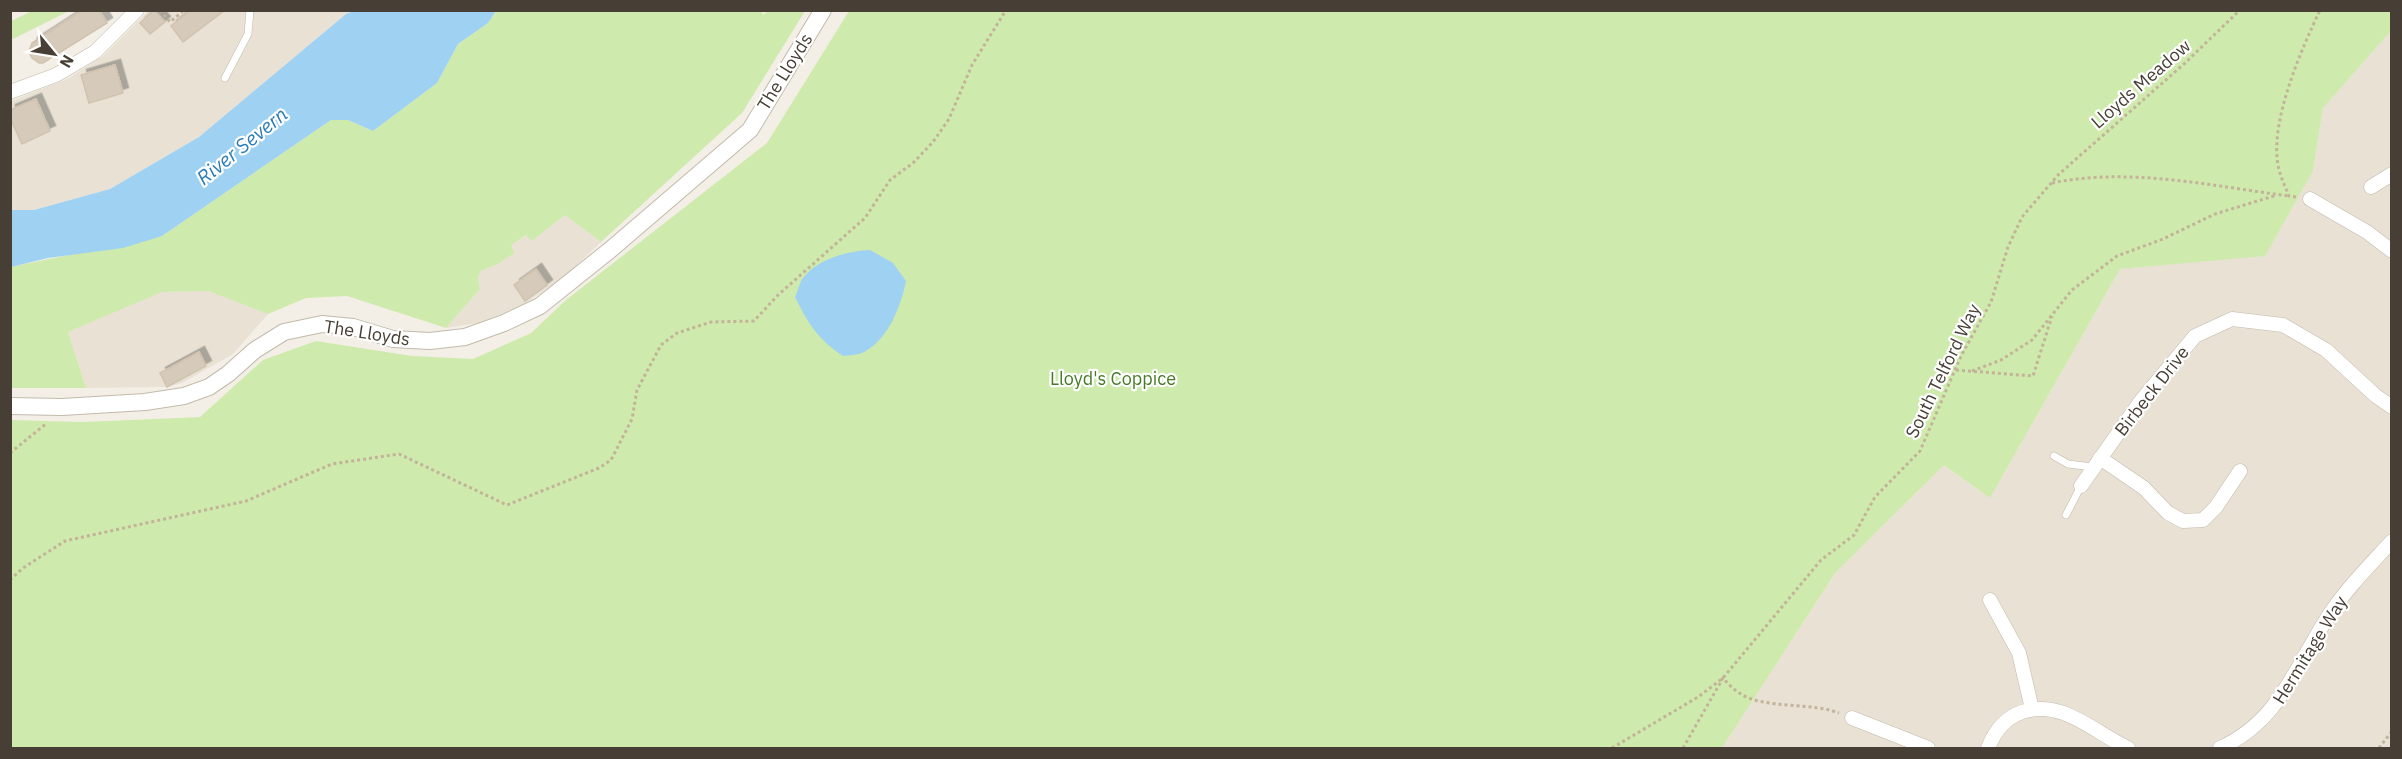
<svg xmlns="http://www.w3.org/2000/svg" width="2402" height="759" viewBox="0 0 2402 759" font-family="'IBM Plex Sans',sans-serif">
<defs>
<filter id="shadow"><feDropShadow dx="5.5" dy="-5.5" stdDeviation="0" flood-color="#0004"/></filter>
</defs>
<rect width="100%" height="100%" fill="#f4efe6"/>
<!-- residential -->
<g fill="#e8e1d4">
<polygon points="148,11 354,11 346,14 199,137 110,189 34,210 11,210 11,101 67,79 103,56"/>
<polygon points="2391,31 2391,748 1722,748 1835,573 1944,465 1990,498 2120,269 2265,255 2313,171 2323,108"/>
<polygon points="565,215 601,242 563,278 521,306 478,323 446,328 480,289 478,277 481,271 498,264 513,253 510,245 527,235 533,240"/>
<polygon points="208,291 268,314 233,354 182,383 167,387 86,388 68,332 161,292"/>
</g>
<!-- green -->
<g fill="#cfeaad">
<polygon points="761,10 763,15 768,11 805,11 742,113 601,242 565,215 532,241 526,235 511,245 514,253 498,264 481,271 478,277 480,289 446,328 347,296 306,298 268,314 208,291 162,292 68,332 86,388 11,388 10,267 162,236 331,120 348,120 373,131 437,83 458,44 488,23 496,11"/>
<polygon points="32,11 69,11 11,40 11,21"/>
<polygon points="849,11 2391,11 2391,31 2323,108 2313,171 2265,256 2120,269 1990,498 1944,465 1835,573 1722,748 11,748 11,420 82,422 200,417 263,360 316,341 412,356 473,359 531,333 566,300 767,143"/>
</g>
<!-- water -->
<g fill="#9fd1f3">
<polygon points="354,11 496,11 488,23 458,44 437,83 373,131 348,120 331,120 162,236 123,248 48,258 11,267 11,210 34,210 110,189 199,137 346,14"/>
<path d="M 870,250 L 893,263 L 906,281 C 901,306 888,341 862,353 C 857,355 849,355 843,356 C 817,338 809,325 795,297 C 798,291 799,283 803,278 C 817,259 848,251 870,250 Z"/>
</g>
<!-- building -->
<g fill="#d6cbbb" stroke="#d1c3ae" stroke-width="1.5" filter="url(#shadow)">
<polygon points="83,10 99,10 107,23 43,63 39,63 32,58 29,52 32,43"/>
<polygon points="154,10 165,22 150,34 140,23"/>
<polygon points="191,10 225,10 183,42 171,26"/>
<polygon points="115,65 123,93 89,103 81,75"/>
<polygon points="36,99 50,131 22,144 10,118 10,110"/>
<polygon points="536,269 547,285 525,301 514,285"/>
<polygon points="199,352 206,366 167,387 160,373"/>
</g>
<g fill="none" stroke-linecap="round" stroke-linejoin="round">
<!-- service casing -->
<g stroke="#c2baab" stroke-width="8">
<g id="service">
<polyline points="225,78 248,34 250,10"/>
<polyline points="2054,456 2068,464 2093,467"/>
<polyline points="2066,515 2081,486"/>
</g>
</g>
<!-- minor casing -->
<g stroke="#c2baab" stroke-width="15">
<g id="minor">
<polyline points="10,92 56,75 95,52 137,10"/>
<polyline points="2371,187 2392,174"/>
<polyline points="2310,199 2367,232 2392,251"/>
<polyline points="2100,458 2144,488 2168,513 2183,521 2203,520 2216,507 2240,471"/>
<polyline points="2081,486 2140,402 2195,336 2232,319 2283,325 2326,350 2376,396 2392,407"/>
<polyline points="1990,600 2019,653 2032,709"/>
<polyline points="1852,718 1928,748"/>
<path d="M 1988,748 C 1994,733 2004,718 2022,712 C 2063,699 2093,732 2128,748"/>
<path d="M 2220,748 C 2280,721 2295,667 2329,615 C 2347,588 2370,565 2392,541"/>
</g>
</g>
<!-- tertiary casing -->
<g stroke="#c2baab" stroke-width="18">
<polyline id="tertiary" points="10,406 62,407 145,402 184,396 209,387 228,374 255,350 284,332 322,324 353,327 393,339 430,341 465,337 504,323 540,306 610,250 750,130 823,10"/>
</g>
<!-- path -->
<g stroke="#c2b399" stroke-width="3" stroke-dasharray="3 3" stroke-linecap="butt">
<polyline points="160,10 170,22 184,10"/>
<path d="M 2052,183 C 2129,167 2212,186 2289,196"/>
<path d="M 2296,197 L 2289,196 C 2285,186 2280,176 2278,165 C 2270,120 2301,51 2320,10"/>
<polyline points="1956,370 2033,376 2052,316"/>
<polyline points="1972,371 2001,360 2032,340 2072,290 2117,256 2163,239 2215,214 2277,195"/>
<polyline points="10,453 47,423"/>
<polyline points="10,580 23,568 65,541 246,501 332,464 399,454 507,505 599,468 611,460 632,419 637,390 661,345 677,333 711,322 754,321 778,295 865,218 890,180 913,163 933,142 949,119 972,65 1006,10"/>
<polyline points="1612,748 1698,697 1723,678 1821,560 1854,535 1875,497 1920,451 1961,356 1991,302 2008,247 2022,217 2058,175 2185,63 2240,10"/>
<path d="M 1683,748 L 1723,678 C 1728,684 1734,690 1741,694 C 1764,709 1810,702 1839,713"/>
<polyline points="2379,748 2392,731"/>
</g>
<!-- service -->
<use href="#service" stroke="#fff" stroke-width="7"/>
<!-- minor -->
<use href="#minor" stroke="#fff" stroke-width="14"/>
<!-- tertiary -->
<use href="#tertiary" stroke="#fff" stroke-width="16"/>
</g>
<g text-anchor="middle" stroke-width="4.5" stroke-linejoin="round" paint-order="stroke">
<!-- street labels -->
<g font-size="18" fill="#473f35" stroke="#fff">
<text transform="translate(785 72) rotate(-58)" y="6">The Lloyds</text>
<text transform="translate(2141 84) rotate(-41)" y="6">Lloyds Meadow</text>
<text transform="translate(367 333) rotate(9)" y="6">The Lloyds</text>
<text transform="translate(1943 371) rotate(-64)" y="6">South Telford Way</text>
<text transform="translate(2152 391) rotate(-52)" y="6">Birbeck Drive</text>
<text transform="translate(2310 650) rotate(-58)" y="6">Hermitage Way</text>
</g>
<!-- park labels -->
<g font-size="18" fill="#467b26" stroke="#fff">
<text x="1113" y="385">Lloyd's Coppice</text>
</g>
<!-- water labels -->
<g font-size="20" font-style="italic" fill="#2a7cb7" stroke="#fff">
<text transform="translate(242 146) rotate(-39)" y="7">River Severn</text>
</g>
</g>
<!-- border -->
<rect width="2402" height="759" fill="none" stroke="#473f35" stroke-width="24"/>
<!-- north arrow -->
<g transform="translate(54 54) rotate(120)" stroke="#ffffff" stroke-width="4.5" paint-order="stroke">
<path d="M0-4.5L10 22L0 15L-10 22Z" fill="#473f35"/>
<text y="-9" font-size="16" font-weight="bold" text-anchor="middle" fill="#473f35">N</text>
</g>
</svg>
